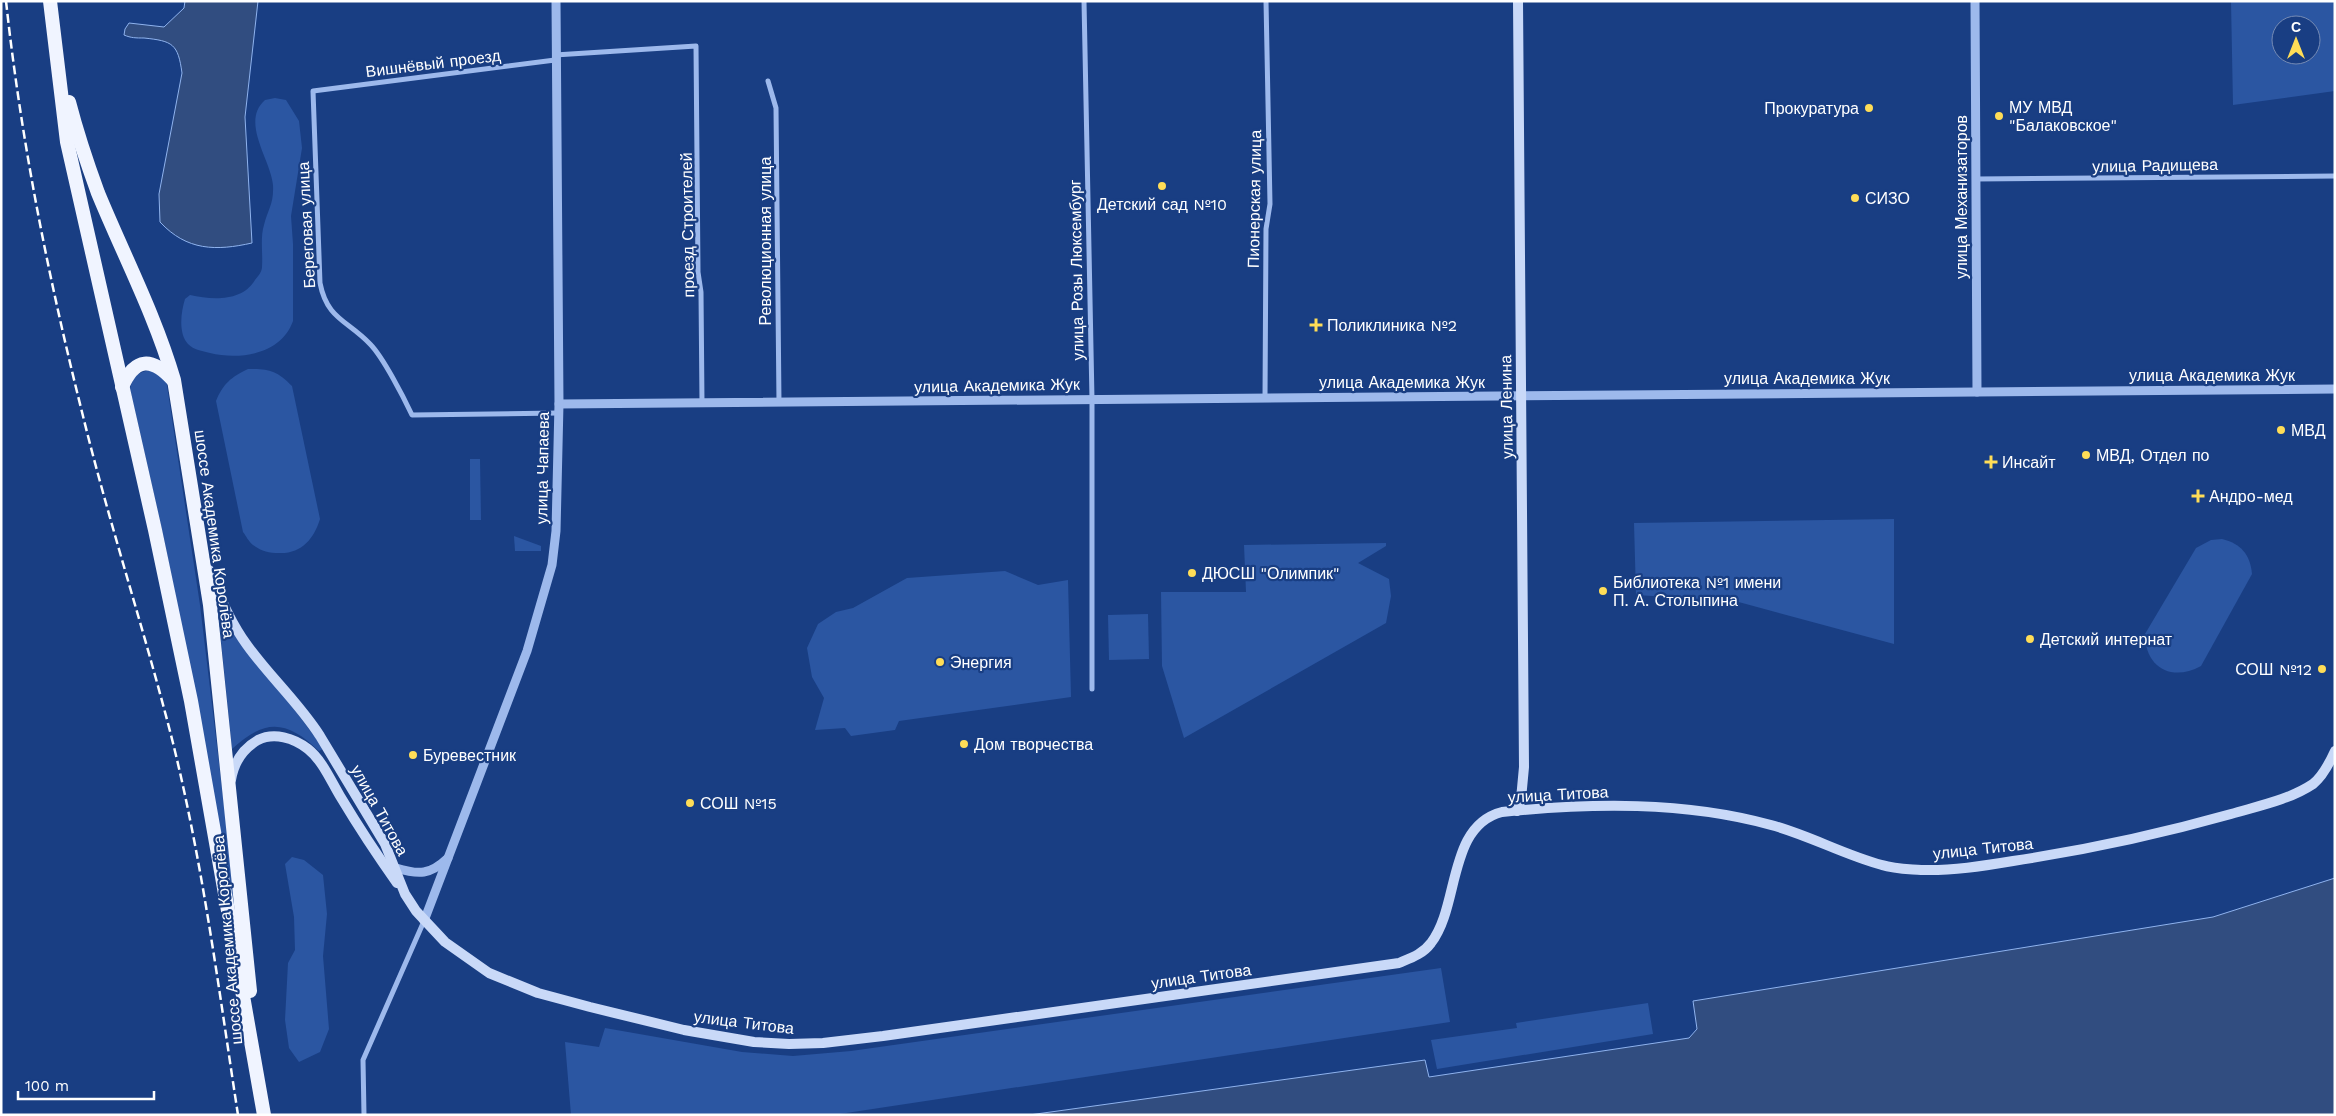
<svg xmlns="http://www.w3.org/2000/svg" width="2336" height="1116" viewBox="0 0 2336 1116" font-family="'Work Sans',sans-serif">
<rect width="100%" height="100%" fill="#193e83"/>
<!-- green -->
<g fill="#2b56a2" fill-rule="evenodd">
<path d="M 2231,1 L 2335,1 L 2335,91 L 2233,105 ZM 2281,25 L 2311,25 L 2311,55 L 2281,55 Z"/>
<path d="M 275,98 L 286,100 L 299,121 L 302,148 L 291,216 L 293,244 L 293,321 C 281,355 239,360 210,353 C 202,351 194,350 188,344 C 178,333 181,312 185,299 L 190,295 C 212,300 242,302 255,280 C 258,276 262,272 262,267 C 263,254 260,238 264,225 C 268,209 274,204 273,185 C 271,160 240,122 265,100 Z"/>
<path d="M 248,369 C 269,369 276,370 292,386 L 320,519 C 314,539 301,554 279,553 C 269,553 261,551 253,545 C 249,542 246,536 243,532 L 216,401 C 223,384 231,377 248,369 Z"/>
<path d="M 151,370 L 166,379 L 200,605 L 225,813 L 237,934 L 197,702 L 164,539 L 130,389 C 133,376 138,372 151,370 Z"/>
<polygon points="470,459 480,459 481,520 470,520"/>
<polygon points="1894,519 1894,644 1735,601 1636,595 1634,523"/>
<polygon points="514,536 541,546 541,551 515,551"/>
<path d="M 2222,539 C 2241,544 2250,554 2252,574 L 2201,666 C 2172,682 2145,668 2145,634 L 2196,548 L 2211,540 Z"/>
<polygon points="1386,543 1386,546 1358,563 1389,579 1391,596 1386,623 1184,738 1162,666 1161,592 1246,592 1244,545"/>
<polygon points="1005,571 1038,585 1068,580 1071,697 899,721 895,730 851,736 845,728 815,730 824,698 812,677 807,648 818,624 836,612 853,608 907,578"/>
<path d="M 218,611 C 250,659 291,701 323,749 L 319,751 C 287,720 265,718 232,749 Z"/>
<polygon points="1148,614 1149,659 1109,660 1108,615"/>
<polygon points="292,857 304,860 323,875 327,914 323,956 329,1029 320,1052 299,1062 289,1048 285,1020 288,963 295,950 294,917 285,864"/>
<polygon points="1441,968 1450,1022 833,1115 571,1115 565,1042 599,1047 605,1028 742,1052 793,1056 851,1051"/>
<polygon points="1648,1003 1653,1034 1437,1069 1431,1040 1517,1028 1516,1023"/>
</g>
<!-- water -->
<g fill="#314d80" stroke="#8fb3ee">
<path d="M 185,1 L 258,1 L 245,117 L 252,243 C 216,251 187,251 160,222 L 159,194 L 182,73 C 178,44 173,41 144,38 C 136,38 131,38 124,35 L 125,29 L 129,23 L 164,27 L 184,8 Z"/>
<polygon points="2335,878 2335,1115 1029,1115 1425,1060 1429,1077 1689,1038 1697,1029 1693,1001 2213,917"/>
</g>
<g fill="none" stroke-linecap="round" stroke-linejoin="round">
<!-- minor -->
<g stroke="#9db9ec" stroke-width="5">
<polyline points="1084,1 1092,399 1092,689"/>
<polyline points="555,55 696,46 698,272 701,292 702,403"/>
<path d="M 555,60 L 313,91 L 320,283 C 327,319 347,320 370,344 C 383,357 404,398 412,415 L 558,413"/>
<polyline points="768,81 776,108 779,402"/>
<polyline points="1976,179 2335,176"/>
<polyline points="1265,398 1266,229 1270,204 1266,1"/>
<polyline points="364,1115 363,1060 424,921"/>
</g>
<!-- tertiary -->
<g stroke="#9db9ec" stroke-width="9">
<polyline points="1975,1 1977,392"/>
<polyline points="559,404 2335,389"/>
<path d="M 396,868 C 419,875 430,875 448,858"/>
<polyline points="424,921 527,651 552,565 556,531 559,404 556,1"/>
</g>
<!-- secondary -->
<g stroke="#c9d9f8" stroke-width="10">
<path d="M 209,570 C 219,596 230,622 247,645 C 270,677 299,703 320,736 L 385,844 L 405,894 L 416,911 L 445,942 L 489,973 L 538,993 L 590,1007 L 684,1030 L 754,1042 L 789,1044 L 823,1043 L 883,1036 L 1399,963 C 1411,958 1423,954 1431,943 C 1460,906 1447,826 1502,812 C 1591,803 1684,801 1771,825 C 1809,835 1844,855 1882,865 C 1894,869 1909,869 1921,870 C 1952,871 1983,866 2013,861 C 2086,850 2160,834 2231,814 C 2258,806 2289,800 2313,784 C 2323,776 2330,762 2335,751"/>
<path d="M 231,780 C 234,762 242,749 258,740 C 274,732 294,738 308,749 C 322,760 331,781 340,796 C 358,826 377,855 397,883"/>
<polyline points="1517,811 1521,799 1524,767 1518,1"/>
</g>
<!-- trunk -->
<g stroke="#f0f4ff" stroke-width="14">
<polyline points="50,1 67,142 155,530 191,701 264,1115"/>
<path d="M 69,102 C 77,133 87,163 98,193 C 124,256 155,315 174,380 L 210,605 L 250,991"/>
<path d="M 122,387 C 135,357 152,357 173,380"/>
</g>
<!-- rail -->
<path stroke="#fff" stroke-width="2.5" stroke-dasharray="9 4" stroke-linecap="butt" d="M 6,1 C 21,140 48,276 82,412 C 109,523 145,632 173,743 C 203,865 219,991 238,1115"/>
</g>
<!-- markers -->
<g fill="#ffdd57" stroke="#193e83" stroke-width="2">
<circle cx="1869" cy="108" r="5"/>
<circle cx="1999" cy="116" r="5"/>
<circle cx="1162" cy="186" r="5"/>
<circle cx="1855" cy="198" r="5"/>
<path d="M1313.5 317.5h5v5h5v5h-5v5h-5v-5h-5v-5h5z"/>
<circle cx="2281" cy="430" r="5"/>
<circle cx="2086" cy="455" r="5"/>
<path d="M1988.5 454.5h5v5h5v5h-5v5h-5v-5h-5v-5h5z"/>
<path d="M2195.5 488.5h5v5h5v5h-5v5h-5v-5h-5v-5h5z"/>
<circle cx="1192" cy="573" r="5"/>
<circle cx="1603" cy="591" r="5"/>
<circle cx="2030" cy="639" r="5"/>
<circle cx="940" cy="662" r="5"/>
<circle cx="2322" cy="669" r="5"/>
<circle cx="964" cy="744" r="5"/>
<circle cx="413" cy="755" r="5"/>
<circle cx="690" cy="803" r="5"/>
</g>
<g text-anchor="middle" stroke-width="4.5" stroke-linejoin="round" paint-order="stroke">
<!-- street labels -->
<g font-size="16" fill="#fff" stroke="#193e83">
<text transform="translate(433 63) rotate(-7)" y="6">Вишнёвый проезд</text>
<text transform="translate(2155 165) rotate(-1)" y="6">улица Радищева</text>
<text transform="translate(1961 197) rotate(-90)" y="6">улица Механизаторов</text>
<text transform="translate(1254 199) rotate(-89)" y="6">Пионерская улица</text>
<text transform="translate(306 225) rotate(-93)" y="6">Береговая улица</text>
<text transform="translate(687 225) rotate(-91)" y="6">проезд Строителей</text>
<text transform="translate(765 241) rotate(-90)" y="6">Революционная улица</text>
<text transform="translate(1076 270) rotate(-91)" y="6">улица Розы Люксембург</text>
<text x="2212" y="381">улица Академика Жук</text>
<text x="1807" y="384">улица Академика Жук</text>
<text x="1402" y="388">улица Академика Жук</text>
<text transform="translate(997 385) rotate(-1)" y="6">улица Академика Жук</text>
<text transform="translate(1506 407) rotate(-91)" y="6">улица Ленина</text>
<text transform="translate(542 468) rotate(-89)" y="6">улица Чапаева</text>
<text transform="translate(215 534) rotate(82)" y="6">шоссе Академика Королёва</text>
<text transform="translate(1558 794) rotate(-3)" y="6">улица Титова</text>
<text transform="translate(380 810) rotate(61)" y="6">улица Титова</text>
<text transform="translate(1983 848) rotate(-6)" y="6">улица Титова</text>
<text transform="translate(227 940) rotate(-95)" y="6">шоссе Академика Королёва</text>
<text transform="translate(1201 976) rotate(-8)" y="6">улица Титова</text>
<text transform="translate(744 1022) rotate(7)" y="6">улица Титова</text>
</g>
<!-- poi labels -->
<g font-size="16" fill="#fff" stroke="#193e83" text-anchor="start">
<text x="2009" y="113">МУ МВД<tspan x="2009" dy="18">"Балаковское"</tspan></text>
<text x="1859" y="114" text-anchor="end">Прокуратура</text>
<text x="1865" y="204">СИЗО</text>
<text x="1162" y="210" text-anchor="middle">Детский сад №10</text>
<text x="1327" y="331">Поликлиника №2</text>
<text x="2291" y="436">МВД</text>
<text x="2096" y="461">МВД, Отдел по</text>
<text x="2002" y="468">Инсайт</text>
<text x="2209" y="502">Андро-мед</text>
<text x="1202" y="579">ДЮСШ "Олимпик"</text>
<text x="1613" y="588">Библиотека №1 имени<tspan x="1613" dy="18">П. А. Столыпина</tspan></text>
<text x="2040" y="645">Детский интернат</text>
<text x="950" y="668">Энергия</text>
<text x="2312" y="675" text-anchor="end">СОШ №12</text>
<text x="974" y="750">Дом творчества</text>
<text x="423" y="761">Буревестник</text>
<text x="700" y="809">СОШ №15</text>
</g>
</g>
<!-- border -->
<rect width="2336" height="1116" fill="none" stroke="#ffffff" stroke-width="5"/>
<!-- north arrow -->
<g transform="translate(2296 40)"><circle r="24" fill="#193e83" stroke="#758bb5"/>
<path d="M0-4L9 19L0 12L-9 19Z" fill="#ffdd57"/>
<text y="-8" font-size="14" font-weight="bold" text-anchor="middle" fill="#ffffff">С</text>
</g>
<!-- scale -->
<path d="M18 1091v8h136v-8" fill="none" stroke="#ffffff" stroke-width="2.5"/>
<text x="25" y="1091" font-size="15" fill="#ffffff" stroke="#193e83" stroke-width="4" paint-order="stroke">100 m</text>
</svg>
